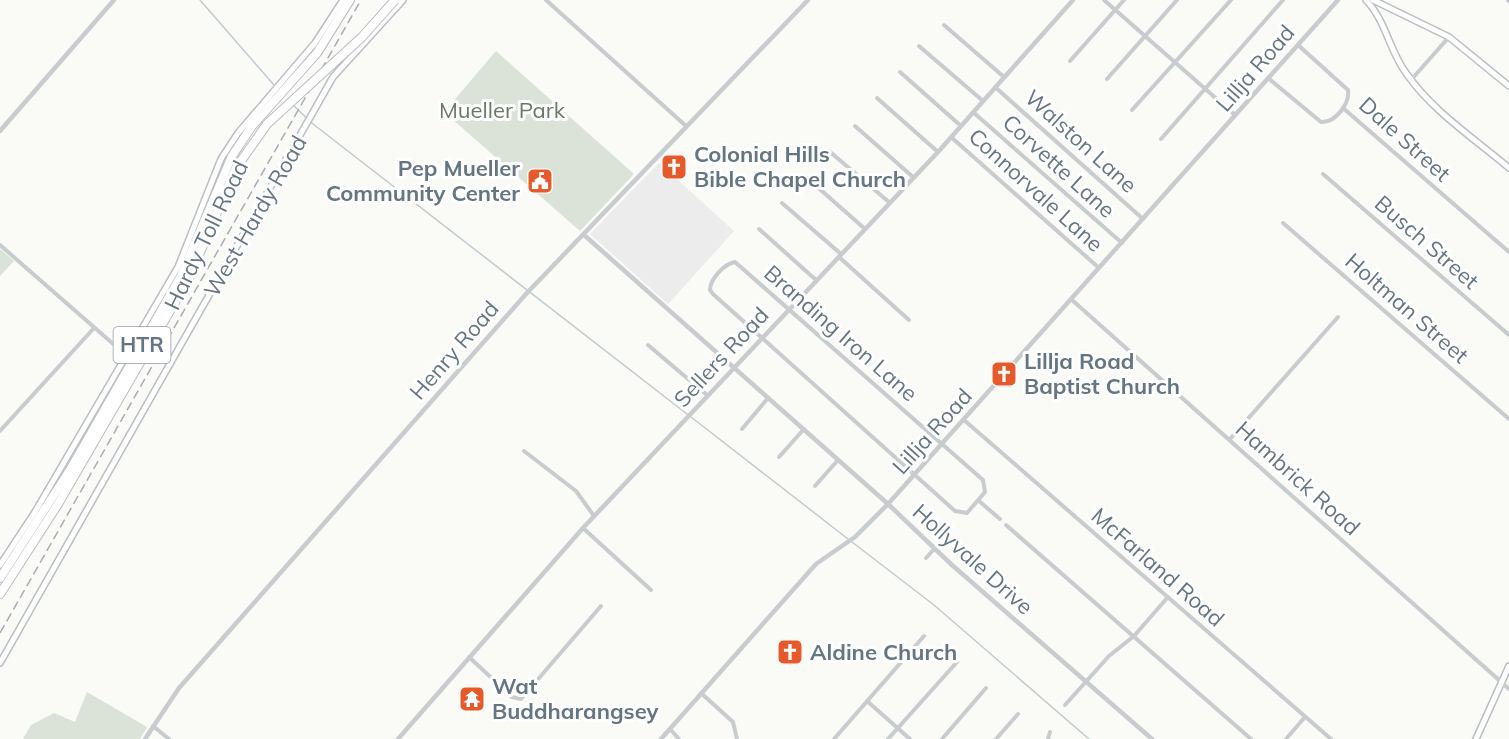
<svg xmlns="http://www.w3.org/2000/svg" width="1509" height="739" viewBox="0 0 1509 739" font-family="Mulish,sans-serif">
<rect width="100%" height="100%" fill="#fafaf7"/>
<!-- built -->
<polygon fill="#ebeceb" points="659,163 734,231 668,304 590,234"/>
<!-- green -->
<g fill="#dbe2d8">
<polygon points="496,51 634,174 580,231 444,112"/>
<polygon points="0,249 14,261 0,276"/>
<polygon points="87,692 147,727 140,739 23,739 31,725 54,713 75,722"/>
</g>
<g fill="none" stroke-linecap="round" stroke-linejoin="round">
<!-- stream -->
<g stroke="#c0cbcf" stroke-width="1.5">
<polyline points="200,0 274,85"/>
<polyline points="292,104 313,124 687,414"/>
<polyline points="691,417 848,539"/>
<polyline points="852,542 934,605 1089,739"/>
</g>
<!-- secondary casing -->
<g stroke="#babfc4" stroke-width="8">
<g id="secondary">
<path d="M 1366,0 C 1386,21 1389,50 1406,73 C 1432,111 1475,139 1509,168"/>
<polyline points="1373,0 1449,37 1509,86"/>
<polyline points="0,565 35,512 178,267 221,159 238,133 315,43 343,0"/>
<polyline points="0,663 333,77 403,0"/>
<polyline points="1476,739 1509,666"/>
</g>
</g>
<!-- motorway casing -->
<g stroke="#babec1" stroke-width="10">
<g id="motorway">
<polyline points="0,578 70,470 181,276 232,156 252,126 317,53 350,0"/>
<polyline points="0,594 58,504 189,278 236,168"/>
</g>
</g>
<!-- minor -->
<g stroke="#c8cccf" stroke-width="4">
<polyline points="546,0 686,126"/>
<polyline points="1104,0 1235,115"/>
<polyline points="1508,0 1509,1"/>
<polyline points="944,25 1004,77"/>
<polyline points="919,46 983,101"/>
<polyline points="1070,61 1124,0"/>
<polyline points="900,72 961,126"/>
<path d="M 1268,78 L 1321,122 C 1335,123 1350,104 1348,90 L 1298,45"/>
<polyline points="1107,79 1177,0"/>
<polyline points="1411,80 1449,37"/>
<polyline points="995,87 1143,219"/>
<polyline points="877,98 938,152"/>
<polyline points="1343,108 1509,252"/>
<polyline points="1132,110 1231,0"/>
<polyline points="973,112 1122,243"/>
<polyline points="855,126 913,177"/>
<polyline points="951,137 1099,268"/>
<polyline points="1161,139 1283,0"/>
<polyline points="829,151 890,203"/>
<polyline points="1323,174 1509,335"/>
<polyline points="806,177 865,229"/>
<polyline points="782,203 841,254"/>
<polyline points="1283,223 1509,419"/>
<polyline points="759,229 816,280"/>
<polyline points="0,245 127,356"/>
<polyline points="839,257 909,320"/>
<path d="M 735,262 L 983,480 L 985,492 L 967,513 L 955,511 L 713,294 L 710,290 C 710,279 724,264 735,262 Z"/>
<polyline points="1072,300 1509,689"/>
<polyline points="648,345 707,395"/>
<polyline points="964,420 1331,739"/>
<polyline points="742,429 768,398"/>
<polyline points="0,431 94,328"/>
<polyline points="1230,439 1338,317"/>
<polyline points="524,451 576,491 594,516"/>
<polyline points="779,457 804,429"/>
<polyline points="815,486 838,460"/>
<polyline points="979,501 1000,519"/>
<polyline points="1006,525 1251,739"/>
<polyline points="583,528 651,590"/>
<polyline points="926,558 935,548"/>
<polyline points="469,657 512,697 521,699 601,606"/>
<polyline points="701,693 733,722 737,739"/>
<polyline points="867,701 910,739"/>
<polyline points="1065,705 1109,656 1134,636 1168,597"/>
<polyline points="153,726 169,739"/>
<polyline points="670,729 679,739"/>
<polyline points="834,739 924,636"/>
<polyline points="888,739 957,662"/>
<polyline points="942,739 986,688"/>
<polyline points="996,739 1018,714"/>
<polyline points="1048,739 1050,732"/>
<polyline points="1286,739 1305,717"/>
</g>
<!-- tertiary -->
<g stroke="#c8cccf" stroke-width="4.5">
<polyline points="0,131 114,0"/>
<polyline points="584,235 888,504 952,565 1152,739"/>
<polyline points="145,739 179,688 526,294 808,0"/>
<polyline points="398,739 583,528 938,152 1073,0"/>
<polyline points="661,739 816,564 855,537 888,504 1338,0"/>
</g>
<!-- secondary -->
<use href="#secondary" stroke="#fff" stroke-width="5"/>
<!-- motorway -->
<use href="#motorway" stroke="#fff" stroke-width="8"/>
<!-- rail -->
<polyline stroke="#a8aeb4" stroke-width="1.5" stroke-dasharray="9 4.5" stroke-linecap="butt" points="0,633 361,0"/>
<!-- motorway-bridge casing -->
<g stroke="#babec1" stroke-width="10" stroke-linecap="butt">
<polyline id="motorway-bridge" points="236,168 267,124 362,37 395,0"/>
</g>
<!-- motorway-bridge -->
<use href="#motorway-bridge" stroke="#fff" stroke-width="8"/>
</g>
<!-- icons -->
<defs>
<g id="church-square" transform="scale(1.35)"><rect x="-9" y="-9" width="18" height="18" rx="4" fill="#e6592b" stroke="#fff"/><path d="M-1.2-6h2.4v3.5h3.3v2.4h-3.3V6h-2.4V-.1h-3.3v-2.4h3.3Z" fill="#fff"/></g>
<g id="civic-square" transform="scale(1.35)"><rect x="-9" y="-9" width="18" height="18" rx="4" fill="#e6592b" stroke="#fff"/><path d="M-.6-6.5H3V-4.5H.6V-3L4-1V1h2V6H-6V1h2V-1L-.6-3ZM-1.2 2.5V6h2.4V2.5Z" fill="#fff"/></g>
<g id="temple-square" transform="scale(1.35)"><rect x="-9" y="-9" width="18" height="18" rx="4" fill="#e6592b" stroke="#fff"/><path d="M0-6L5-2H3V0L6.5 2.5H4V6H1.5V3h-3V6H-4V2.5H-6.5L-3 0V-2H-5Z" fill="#fff"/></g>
</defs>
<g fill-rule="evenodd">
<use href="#church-square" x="674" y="167"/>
<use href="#civic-square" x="540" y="181"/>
<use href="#church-square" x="1004" y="374"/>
<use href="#church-square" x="790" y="652"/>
<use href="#temple-square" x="472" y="699"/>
</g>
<g text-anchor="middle" stroke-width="6" stroke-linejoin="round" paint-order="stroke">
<!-- shield labels -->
<rect fill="#fff" stroke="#929ea8" stroke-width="1.5" x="113.5" y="327" width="57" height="36" rx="4.5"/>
<g font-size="21" font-weight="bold" fill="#647583">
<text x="142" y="352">HTR</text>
</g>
<!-- street labels -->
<g font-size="22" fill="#647583" stroke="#fff">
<text transform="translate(1255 68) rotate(-49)" y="8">Lillja Road</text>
<text transform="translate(1405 139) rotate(42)" y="8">Dale Street</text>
<text transform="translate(1081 141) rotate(42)" y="8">Walston Lane</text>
<text transform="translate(1059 166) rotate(42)" y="8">Corvette Lane</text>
<text transform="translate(1036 190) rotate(42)" y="8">Connorvale Lane</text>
<text transform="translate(255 216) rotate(-60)" y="8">West Hardy Road</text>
<text transform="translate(206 235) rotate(-64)" y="8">Hardy Toll Road</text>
<text transform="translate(1427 242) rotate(41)" y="8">Busch Street</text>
<text transform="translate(1407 308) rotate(41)" y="8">Holtman Street</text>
<text transform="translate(841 333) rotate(41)" y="8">Branding Iron Lane</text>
<text transform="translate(454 350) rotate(-49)" y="8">Henry Road</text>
<text transform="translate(721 357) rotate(-47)" y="8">Sellers Road</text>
<text transform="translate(932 431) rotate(-48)" y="8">Lillja Road</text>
<text transform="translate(1298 478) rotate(42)" y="8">Hambrick Road</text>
<text transform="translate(973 559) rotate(42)" y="8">Hollyvale Drive</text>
<text transform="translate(1158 567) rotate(41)" y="8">McFarland Road</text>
</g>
<!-- park labels -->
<g font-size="22" fill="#677a63" stroke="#fff">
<text x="502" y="118">Mueller Park</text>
</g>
<!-- poi labels -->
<g font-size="22" font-weight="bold" fill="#647583" stroke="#fff" text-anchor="start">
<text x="694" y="162">Colonial Hills<tspan x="694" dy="25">Bible Chapel Church</tspan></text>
<text x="520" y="176" text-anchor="end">Pep Mueller<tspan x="520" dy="25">Community Center</tspan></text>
<text x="1024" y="369">Lillja Road<tspan x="1024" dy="25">Baptist Church</tspan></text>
<text x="810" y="660">Aldine Church</text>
<text x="492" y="694">Wat<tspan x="492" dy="25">Buddharangsey</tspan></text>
</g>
</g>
</svg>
